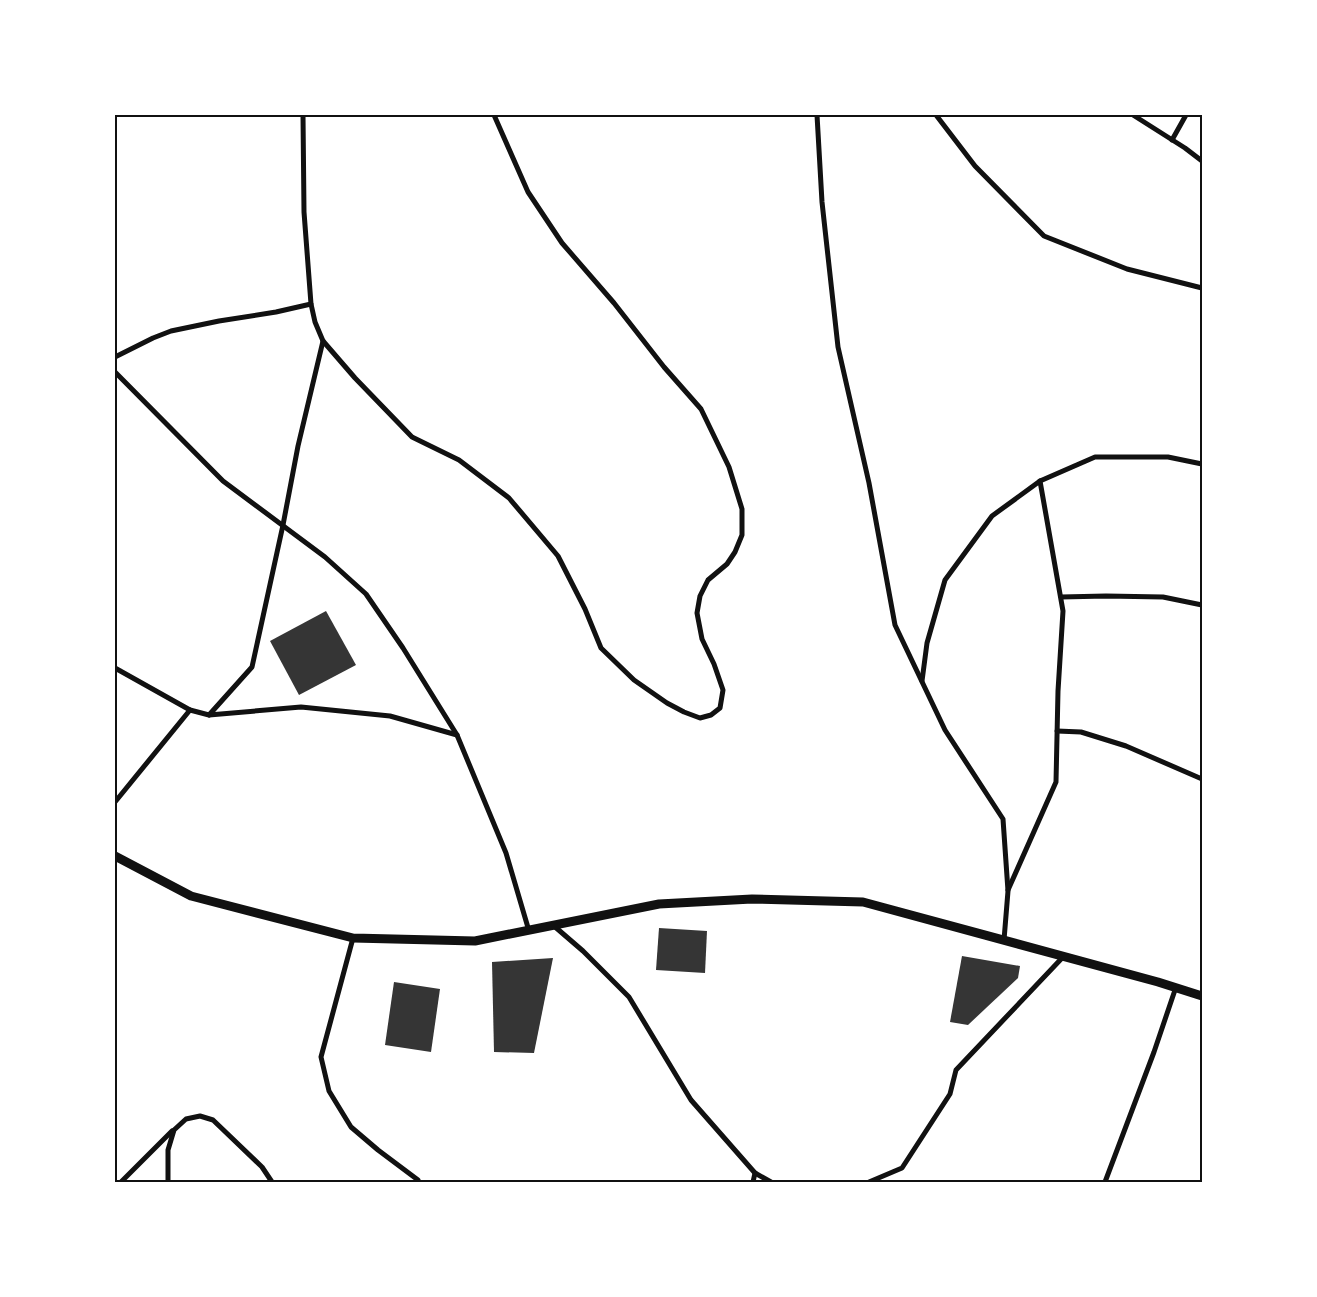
<svg xmlns="http://www.w3.org/2000/svg" width="1317" height="1297" viewBox="0 0 1317 1297" font-family="Manrope,sans-serif">
<rect width="100%" height="100%" fill="#fff"/>
<!-- building -->
<g fill="#353535">
<polygon points="326,611 356,665 299,695 270,641"/>
<polygon points="659,928 707,931 705,973 656,970"/>
<polygon points="962,956 1020,966 1018,978 968,1025 950,1022"/>
<polygon points="553,958 534,1053 494,1052 492,962"/>
<polygon points="394,982 440,989 431,1052 385,1045"/>
</g>
<g fill="none" stroke-linecap="round" stroke-linejoin="round">
<!-- minor -->
<g stroke="#111" stroke-width="5">
<polyline points="817,115 822,202 838,347 869,483 895,625 945,730 1003,819 1008,891 1004,940"/>
<polyline points="936,115 975,166 1044,236 1127,269 1202,288"/>
<polyline points="1133,115 1185,148 1202,161"/>
<polyline points="1172,140 1186,115"/>
<polyline points="311,304 315,322 323,341 355,378 412,437 459,460 509,498 558,556 585,609 601,648 634,680 667,703 684,712 700,718 711,715 720,708 723,690 714,664 702,639 697,613 700,596 708,580 727,564 735,552 742,535 742,509 729,467 701,409 664,367 614,303 562,243 528,192 494,115"/>
<polyline points="115,357 153,338 171,331 219,321 276,312 311,304 304,212 303,115"/>
<polyline points="115,372 223,481 325,557 366,594 403,648 457,735 506,853 529,931"/>
<polyline points="1040,481 1095,457 1168,457 1202,464"/>
<polyline points="1061,597 1106,596 1163,597 1202,605"/>
<polyline points="115,668 190,710 209,715 301,707 390,716 457,735"/>
<polyline points="922,681 927,643 945,580 992,516 1040,481 1063,611 1058,691 1056,782 1008,890"/>
<polyline points="209,715 252,667 283,525 298,446 323,341"/>
<polyline points="1057,731 1081,732 1126,746 1202,779"/>
<polyline points="115,802 190,710"/>
<polyline points="554,926 583,951 629,997 691,1100 755,1173 771,1182"/>
<polyline points="353,938 321,1057 329,1091 351,1127 378,1150 418,1180 415,1182"/>
<polyline points="121,1182 172,1131"/>
<polyline points="168,1182 168,1150 174,1130 186,1119 200,1116 213,1120 262,1167 272,1182"/>
<polyline points="753,1182 755,1173"/>
<polyline points="869,1182 902,1168 950,1094 956,1070 1063,957"/>
<polyline points="1105,1182 1154,1052 1176,987"/>
</g>
<!-- tertiary -->
<polyline stroke="#111" stroke-width="9" points="115,856 191,896 353,938 475,941 659,904 752,899 863,902 1158,982 1202,996"/>
</g>
<!-- border -->
<rect width="1317" height="1297" fill="none" stroke="#ffffff" stroke-width="232"/>
<rect x="116" y="116" width="1085" height="1065" fill="none" stroke="#111" stroke-width="2"/>
</svg>
